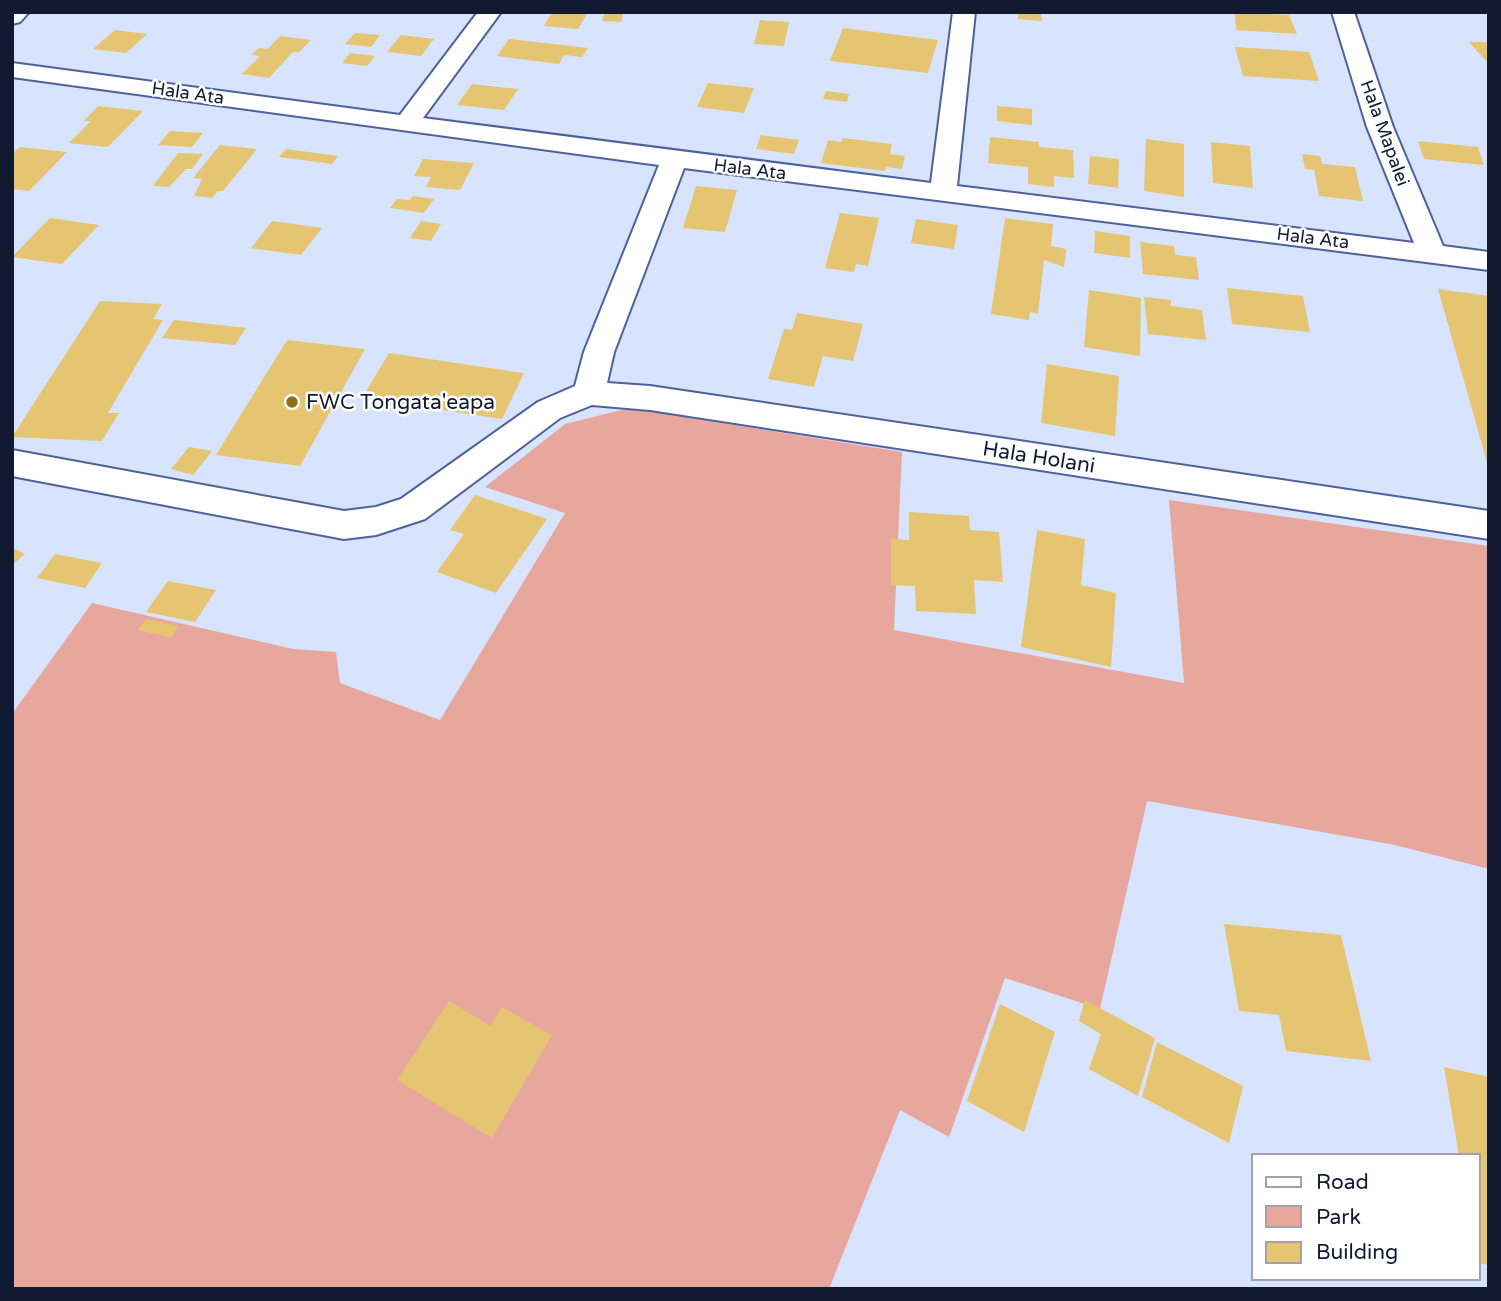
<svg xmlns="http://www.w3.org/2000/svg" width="1501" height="1301" viewBox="0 0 1501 1301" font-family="'Varela Round',sans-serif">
<rect width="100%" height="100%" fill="#d8e3fe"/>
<!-- green -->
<polygon fill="#e8a79d" points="629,408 902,452 894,630 1184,683 1169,500 1489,546 1489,869 1395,845 1147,801 1100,1009 1005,978 949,1137 900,1110 829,1289 12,1289 12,714 92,603 293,649 336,652 340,683 440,720 565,513 485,487 565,424"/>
<!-- building -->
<g fill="#e5c571">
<polygon points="552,12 588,12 578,29 544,26"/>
<polygon points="605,12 624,12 621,22 602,21"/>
<polygon points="1018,12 1041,12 1042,21 1018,19"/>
<polygon points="1235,12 1289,15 1297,34 1236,30"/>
<polygon points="760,20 789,22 784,46 754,44"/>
<polygon points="843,28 938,40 928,73 830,61"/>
<polygon points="115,30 147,34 126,53 93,49"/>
<polygon points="355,33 380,35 371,47 345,44"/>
<polygon points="401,35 434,39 421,56 387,52"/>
<polygon points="280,36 311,40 299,52 293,52 269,78 242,74 260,56 251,55 259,48 268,49"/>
<polygon points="509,39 588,48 582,57 564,55 559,64 497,56"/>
<polygon points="1469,42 1489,42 1489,64"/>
<polygon points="1235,47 1309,52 1319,81 1243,76"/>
<polygon points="350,53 375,56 367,66 342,63"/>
<polygon points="708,83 754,88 744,113 697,107"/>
<polygon points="472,84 518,89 504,110 457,105"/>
<polygon points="826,91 849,94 847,102 823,99"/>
<polygon points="98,106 143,111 108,147 69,143 91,121 84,121"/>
<polygon points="997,106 1032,109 1032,125 997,121"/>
<polygon points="170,131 203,133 192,147 158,145"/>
<polygon points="761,135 799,140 794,154 756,149"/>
<polygon points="990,137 1039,142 1039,147 1073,150 1074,178 1054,176 1054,187 1028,184 1028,167 988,163"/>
<polygon points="843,138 892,144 890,154 905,156 902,169 886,167 885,171 821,163 828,140 841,142"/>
<polygon points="1146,139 1184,144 1184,197 1144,191"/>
<polygon points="1418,141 1478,147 1484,165 1424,159"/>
<polygon points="1211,142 1250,146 1253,188 1213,183"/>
<polygon points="220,145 257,149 223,191 218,191 212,198 194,196 202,179 193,178"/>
<polygon points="20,147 67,152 29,191 12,189 12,154"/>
<polygon points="286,149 338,156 332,164 279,157"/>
<polygon points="178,153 203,154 192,169 186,169 169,187 153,186"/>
<polygon points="1302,154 1320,156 1322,164 1355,167 1363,201 1319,196 1314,170 1305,169"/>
<polygon points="1090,156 1119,159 1118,188 1088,184"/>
<polygon points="423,159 474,163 460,190 426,187 431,177 414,176"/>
<polygon points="696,186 737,190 725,232 683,228"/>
<polygon points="413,196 434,199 424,213 390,208 397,199 410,200"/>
<polygon points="840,213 879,218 868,266 856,264 854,272 825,268"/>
<polygon points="50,218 99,225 62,264 12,257"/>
<polygon points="1005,218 1053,224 1051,246 1066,249 1064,267 1044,260 1038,314 1030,312 1029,320 991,314"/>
<polygon points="916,219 958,225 954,249 911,243"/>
<polygon points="272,221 322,228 301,255 251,248"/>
<polygon points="421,221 441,224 431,241 410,238"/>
<polygon points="1095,231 1130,236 1130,258 1094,253"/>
<polygon points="1140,242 1174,246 1175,255 1196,257 1199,280 1143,274"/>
<polygon points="1227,288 1303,296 1310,332 1232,324"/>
<polygon points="1438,289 1489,296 1489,466 1488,466"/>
<polygon points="1089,290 1141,298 1140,356 1084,347"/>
<polygon points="1144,297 1171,300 1171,306 1202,310 1206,340 1148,334"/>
<polygon points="100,301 162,304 153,319 163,320 108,413 119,413 102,441 12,437"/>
<polygon points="797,313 863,324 853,361 823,356 814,387 768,379 784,329 792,330"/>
<polygon points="174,320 246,328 235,345 162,338"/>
<polygon points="287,340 365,349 300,466 216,455"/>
<polygon points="389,353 524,373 502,419 362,398"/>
<polygon points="1047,364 1119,376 1115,436 1041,423"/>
<polygon points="189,447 212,451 193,475 171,469"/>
<polygon points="475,495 547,519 496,593 437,572 464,534 450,530"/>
<polygon points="909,512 969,516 970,530 999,532 1003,582 974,580 976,614 916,611 915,586 891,585 891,539 909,540"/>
<polygon points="1037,530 1085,539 1081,585 1116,593 1111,667 1021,647"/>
<polygon points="16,549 25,554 12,565 12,551"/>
<polygon points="55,554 102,563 85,588 37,578"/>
<polygon points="168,581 216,590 195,622 146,612"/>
<polygon points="146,619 178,626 171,638 138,630"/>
<polygon points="1224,924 1341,935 1371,1061 1286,1051 1279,1015 1239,1011"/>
<polygon points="1085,1000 1155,1038 1138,1096 1089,1069 1101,1034 1079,1021"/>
<polygon points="449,1001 491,1026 502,1007 552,1035 492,1138 397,1080"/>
<polygon points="1000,1004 1055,1032 1024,1132 967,1101"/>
<polygon points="1157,1042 1243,1086 1229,1143 1142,1097"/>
<polygon points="1444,1067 1489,1077 1489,1265 1478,1263 1478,1156 1459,1156"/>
</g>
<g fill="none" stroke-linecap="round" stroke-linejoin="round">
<!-- minor casing -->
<g stroke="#4d619c" stroke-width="4">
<g id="minor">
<polygon points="12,12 29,12 20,22 12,24"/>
<polygon points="478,12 501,12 423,118 931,183 953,12 975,12 957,186 1414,243 1367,127 1332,12 1354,12 1393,127 1443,246 1489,252 1489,270 684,168 614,352 607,383 650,386 1489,511 1489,539 650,410 592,405 560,418 425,519 376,535 344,539 12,476 12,450 344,511 376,507 401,499 538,402 575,386 584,352 659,165 12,77 12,63 400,115"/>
</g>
</g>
<!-- minor -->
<use href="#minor" fill="#fff" fill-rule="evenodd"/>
</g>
<!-- markers -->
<circle fill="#8f7115" stroke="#fff" stroke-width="2.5" cx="292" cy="402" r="7"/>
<g text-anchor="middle" stroke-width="5" stroke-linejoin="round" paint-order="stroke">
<!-- far-street labels -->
<g font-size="18" fill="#121a32" stroke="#fff">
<text transform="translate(188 93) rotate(8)" y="6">Hala Ata</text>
<text transform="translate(1385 133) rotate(70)" y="6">Hala Mapalei</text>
<text transform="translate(750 169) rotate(7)" y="6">Hala Ata</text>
<text transform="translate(1313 238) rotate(7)" y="6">Hala Ata</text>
</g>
<!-- poi labels -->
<g font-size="21" fill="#121a32" stroke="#fff" text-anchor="start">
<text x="306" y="409">FWC Tongata'eapa</text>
</g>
<!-- street labels -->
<g font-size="21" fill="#121a32" stroke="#fff">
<text transform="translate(1039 457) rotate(9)" y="7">Hala Holani</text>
</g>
</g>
<!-- border -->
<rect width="1501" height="1301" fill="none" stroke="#121a32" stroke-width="28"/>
<!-- legend -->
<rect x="1252" y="1154" width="228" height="126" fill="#ffffff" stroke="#a0a3ad" stroke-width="2"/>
<rect x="1266" y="1177" width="35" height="10" fill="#ffffff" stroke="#a0a3ad" stroke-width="2"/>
<text x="1316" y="1189" font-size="21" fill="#121a32">Road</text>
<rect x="1266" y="1206" width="35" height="21" fill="#e8a79d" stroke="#a0a3ad" stroke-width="2"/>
<text x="1316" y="1224" font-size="21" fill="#121a32">Park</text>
<rect x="1266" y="1242" width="35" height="21" fill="#e5c571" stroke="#a0a3ad" stroke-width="2"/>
<text x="1316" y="1259" font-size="21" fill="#121a32">Building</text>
</svg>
